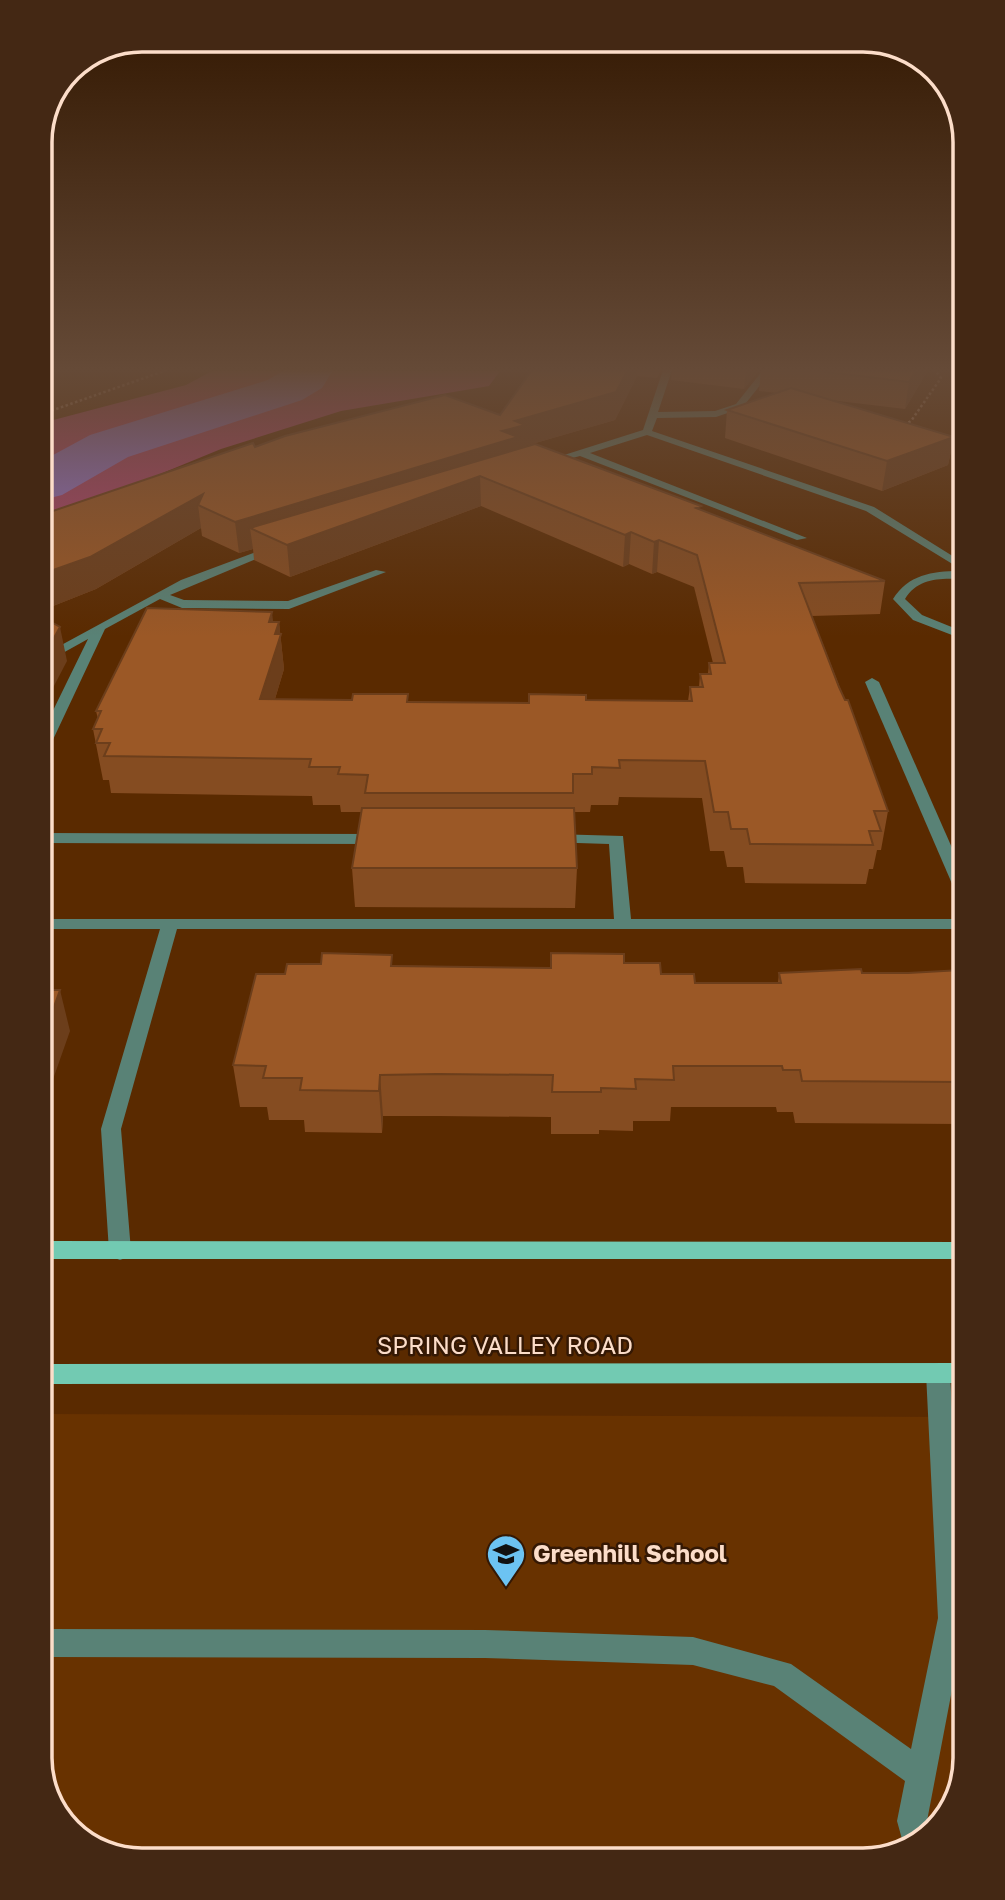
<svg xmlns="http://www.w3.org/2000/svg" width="1005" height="1900" viewBox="0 0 1005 1900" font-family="'Golos Text',sans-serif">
<rect width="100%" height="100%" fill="#5a2a00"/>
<!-- built -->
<polygon fill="#683200" points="46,1414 963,1417 965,1758 947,1815 902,1852 136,1860 85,1842 48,1797"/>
<!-- forest -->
<polygon fill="#af4375" points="212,371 500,371 489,386 341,411 221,449 75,509 42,526 42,423 186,385"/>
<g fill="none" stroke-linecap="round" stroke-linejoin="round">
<!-- river -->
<polygon fill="#9477de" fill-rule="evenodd" points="284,370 333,370 322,388 302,400 128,457 62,495 42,500 42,461 90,435 268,380"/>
<!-- path -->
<g stroke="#ab8465" stroke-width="2.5" stroke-dasharray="2.5 2.5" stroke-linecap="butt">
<polyline points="42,414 167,370"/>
<polyline points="904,425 911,421 941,378 935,370"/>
</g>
<!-- minor -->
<g fill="#598276" fill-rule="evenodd">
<polygon points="663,370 672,370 658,412 715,411 736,404 763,370 772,370 742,408 716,417 657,418 652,431 874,507 959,560 959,568 866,511 647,435 590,453 807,538 797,540 580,456 542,466 542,462 643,430"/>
<polygon points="272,546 282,548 170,595 184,600 288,601 376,570 386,572 289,609 182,608 160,599 105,629 50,746 43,750 43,731 88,639 43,664 43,655 181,580"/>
<path d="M 959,571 L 959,579 C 938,578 917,579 905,599 L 922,615 L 959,630 L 959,642 L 954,641 L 952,635 L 913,620 L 893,599 C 908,575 932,571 959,571 Z"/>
<polygon points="872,678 879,682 960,866 961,891 953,886 865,682"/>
<polygon points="44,833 380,834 388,839 380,844 44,843"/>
<polygon points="552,834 623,836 631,919 961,919 961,929 177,929 121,1129 131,1251 128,1257 120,1260 112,1257 109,1251 101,1129 160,929 44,929 44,919 614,919 609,844 546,842 544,839"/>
<polygon points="938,1363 946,1366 950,1373 964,1627 927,1821 929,1829 905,1850 897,1821 905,1781 774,1686 693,1665 485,1658 48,1657 47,1629 485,1630 693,1637 791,1664 911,1749 938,1618 926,1373 930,1366"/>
</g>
<!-- major -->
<g fill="#72cab2" fill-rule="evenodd">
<polygon points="46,1241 962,1242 962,1259 46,1259"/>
<polygon points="963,1363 963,1383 46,1384 46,1364"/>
</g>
</g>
<!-- wall -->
<g fill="#854c21">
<polygon points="532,370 661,370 657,378 637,376 615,420 525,446 701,510 885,581 880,614 812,616 888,811 881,850 877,850 873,869 869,869 866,884 745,883 743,867 727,867 724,851 710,851 702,798 619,797 618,805 591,805 590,812 574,812 577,868 575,908 355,907 352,868 362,812 341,812 340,805 313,805 312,796 111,793 109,780 103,780 93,729 98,719 96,711 274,622 279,622 284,669 275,699 529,703 586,700 688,701 690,687 699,687 700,674 708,674 709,663 713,663 694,587 657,572 652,574 629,564 623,567 481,506 290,577 254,560 253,549 239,553 202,536 201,528 96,589 43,610 42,518 44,517 44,514 255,447 500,415"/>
<polygon points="672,370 759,370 744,389 671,380"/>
<polygon points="761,370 928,370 905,409 830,400 954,437 948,465 882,491 725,438 727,410 777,393 759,391"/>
<polygon points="624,963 695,983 778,983 779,973 908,973 961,970 962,1124 795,1123 793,1112 777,1112 776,1107 671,1107 670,1121 633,1121 633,1131 599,1130 599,1134 551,1134 551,1117 439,1116 383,1116 382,1133 305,1132 304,1120 269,1120 267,1107 240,1107 233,1065 285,974 321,964 551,968"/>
</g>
<!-- shaded-wall -->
<g fill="#6c3e1b">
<polygon points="628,370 637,370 637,376 615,420 525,446 480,476 481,506 290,577 287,545 250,528 253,549 239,553 235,522 502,431 515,421"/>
<polygon points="746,370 759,370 744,389"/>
<polygon points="916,370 928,370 905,409 909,382"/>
<polygon points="954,437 948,465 882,491 887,461"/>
<polygon points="203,494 198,505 201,528 96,589 43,610 42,574"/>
<polygon points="631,532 629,564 623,567 625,535"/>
<polygon points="659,540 657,572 652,574 654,542"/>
<polygon points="272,612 276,646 269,622"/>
<polygon points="279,622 284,669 264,735 260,699 275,634"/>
<polygon points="60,627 67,661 43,707 43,658"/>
<polygon points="49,980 55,1005 60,990 70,1031 45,1102 45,990"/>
<polygon points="380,1075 383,1116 382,1133 379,1091"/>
</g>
<!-- building -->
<g fill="#9b5826" stroke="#6c3e1b" stroke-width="2">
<polygon points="532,370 628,370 616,392 515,421 525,425 502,431 518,437 235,522 198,505 203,494 90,557 42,574 42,518 48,516 44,514 253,443 255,447 285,436 445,395 500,415"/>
<polygon points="810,370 916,370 909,382"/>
<polygon points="791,388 954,437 887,461 727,410"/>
<polygon points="535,444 701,506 696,508 885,581 799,583 839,687 845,700 848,700 888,811 874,811 881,831 869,831 873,845 750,844 747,829 731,829 728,812 714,812 705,761 619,760 620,768 592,767 592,774 573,774 573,793 365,793 368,775 338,774 340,767 309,767 311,759 104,756 110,743 96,743 102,729 93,729 101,711 96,711 147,608 272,612 269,622 279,622 275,634 281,634 260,699 352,700 353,694 408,694 407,702 529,703 529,694 586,695 586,700 692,701 690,687 703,687 700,674 711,674 709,663 725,663 697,555 659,540 654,542 631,532 625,535 480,476 287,545 250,528"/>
<polygon points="53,623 60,627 43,658 43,628"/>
<polygon points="362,808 574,808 577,868 352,868"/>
<polygon points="322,953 392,955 391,966 551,968 551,953 624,954 624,963 660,963 661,974 694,974 695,983 781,983 779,973 861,969 862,973 908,973 961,970 962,1082 802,1081 800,1070 783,1070 782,1066 673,1066 674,1080 635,1079 636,1089 601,1088 601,1092 552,1092 553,1075 437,1074 380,1075 379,1091 300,1090 302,1078 263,1078 266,1066 233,1065 256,974 285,974 287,964 321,964"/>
<polygon points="44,980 49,980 45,990 60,990 45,1032"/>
</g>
<!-- sky -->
<linearGradient id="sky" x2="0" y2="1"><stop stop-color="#321700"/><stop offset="0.58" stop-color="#654a37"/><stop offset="1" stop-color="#654a37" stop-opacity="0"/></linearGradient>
<rect width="1005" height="637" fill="url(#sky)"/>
<!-- icons -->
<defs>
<g id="school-pin" transform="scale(2.0125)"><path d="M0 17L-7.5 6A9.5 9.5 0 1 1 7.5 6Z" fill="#6cc3f2" stroke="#341804"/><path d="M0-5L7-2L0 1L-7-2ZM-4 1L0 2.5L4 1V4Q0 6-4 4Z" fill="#111"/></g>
</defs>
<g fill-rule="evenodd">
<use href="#school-pin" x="506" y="1554"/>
</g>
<g text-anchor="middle" stroke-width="5" stroke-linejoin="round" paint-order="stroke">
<!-- near-street labels -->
<g font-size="24" fill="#fcddc9" stroke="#341804">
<text x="505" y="1354">SPRING VALLEY ROAD</text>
</g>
<!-- near-poi labels -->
<g font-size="24" font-weight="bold" fill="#fcddc9" stroke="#341804" text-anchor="start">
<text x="533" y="1562">Greenhill School</text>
</g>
</g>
<!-- crop -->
<path d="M0 0H1005V1900H0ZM142 52H863A90 90 0 0 1 953 142V1758A90 90 0 0 1 863 1848H142A90 90 0 0 1 52 1758V142A90 90 0 0 1 142 52Z" fill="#442814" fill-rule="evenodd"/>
<path fill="none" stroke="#fcddc9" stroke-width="3.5" d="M142 52H863A90 90 0 0 1 953 142V1758A90 90 0 0 1 863 1848H142A90 90 0 0 1 52 1758V142A90 90 0 0 1 142 52Z"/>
</svg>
